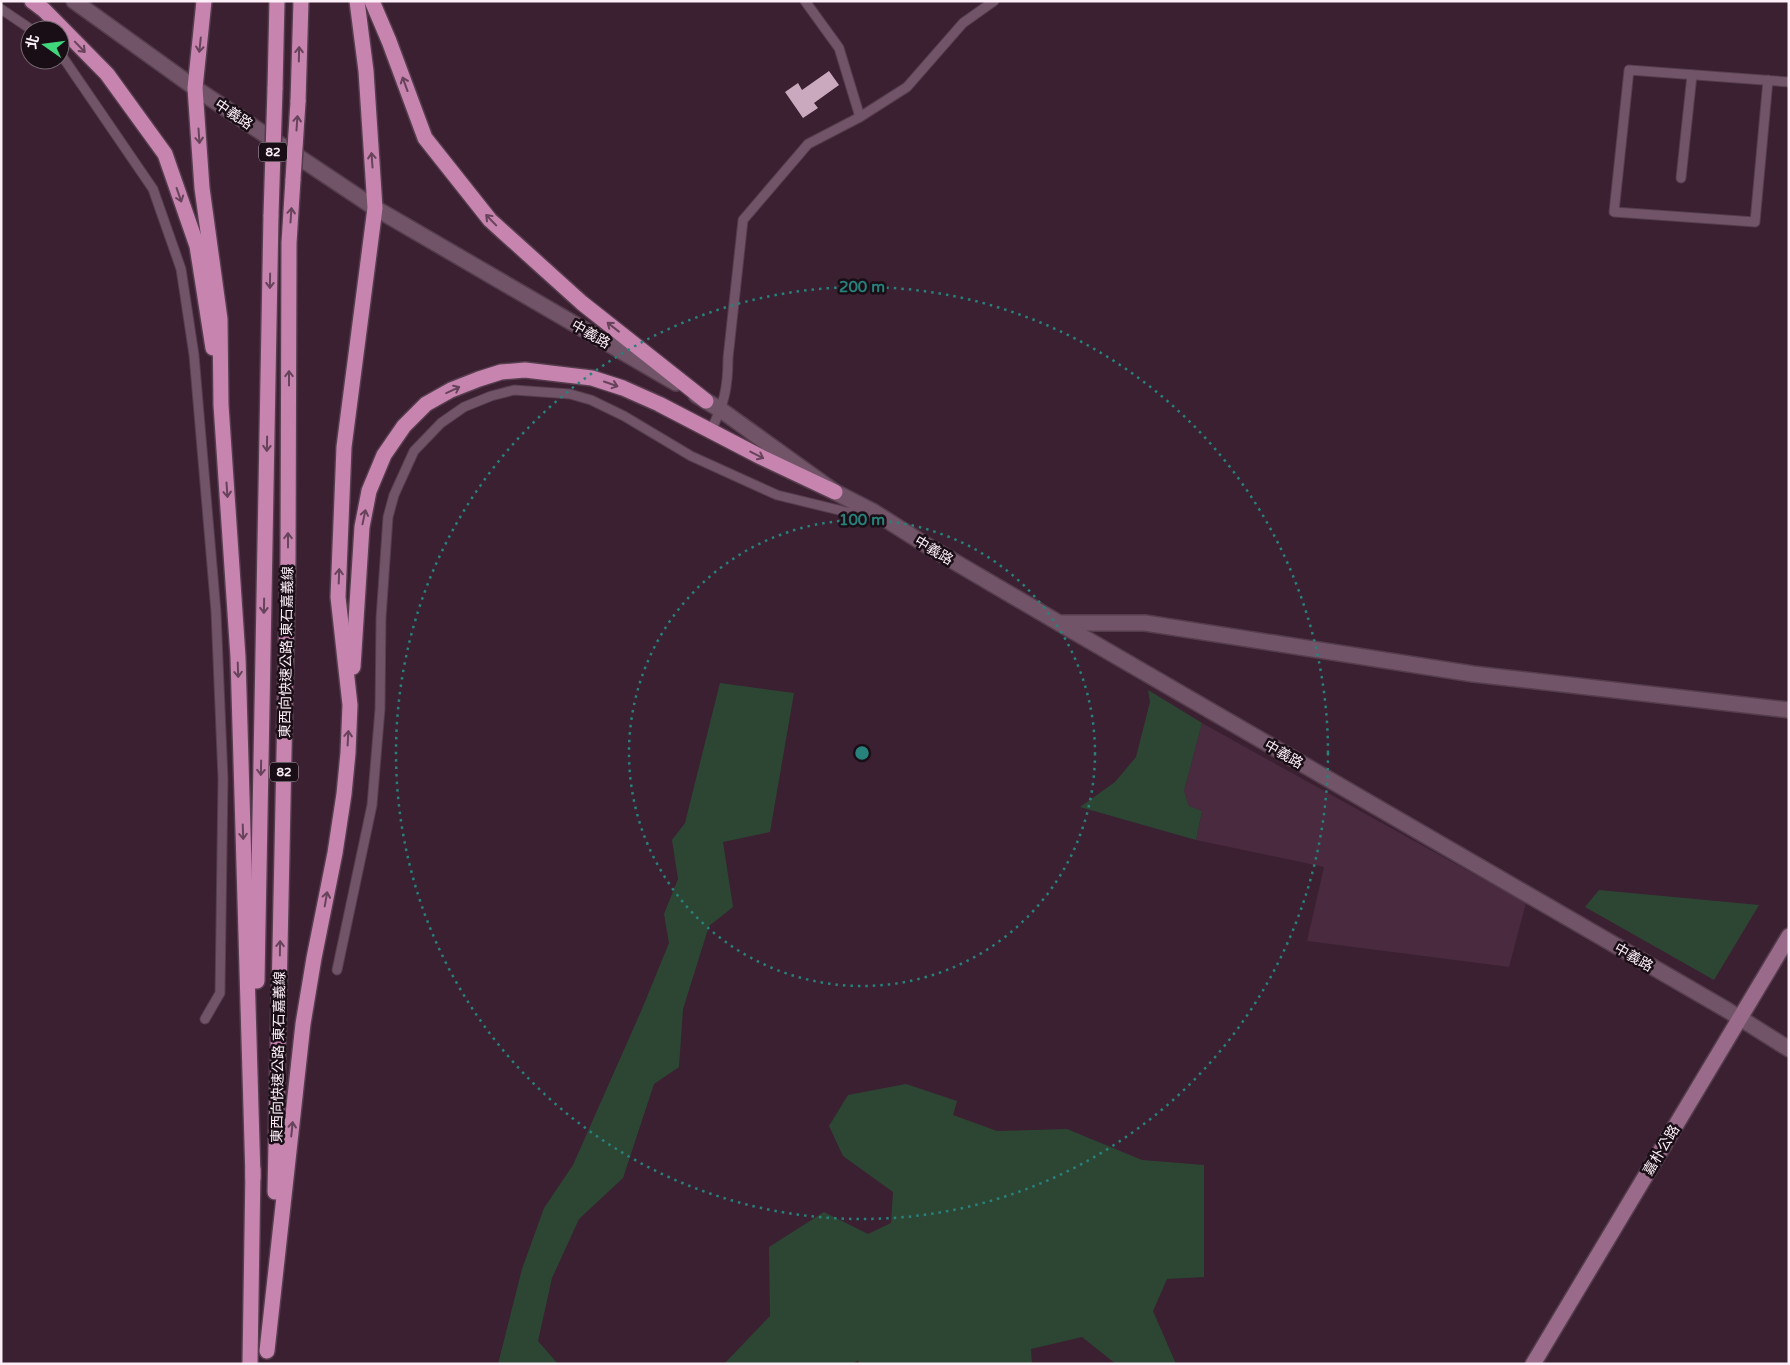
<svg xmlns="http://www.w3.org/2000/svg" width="1790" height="1365" viewBox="0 0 1790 1365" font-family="'Varela Round','Noto Sans TC',sans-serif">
<rect width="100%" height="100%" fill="#3a2031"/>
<!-- built -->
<polygon fill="#492a3f" points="1202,723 1526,903 1509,967 1307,941 1324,867 1196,840 1202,811 1189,806 1184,791"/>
<!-- green -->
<g fill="#2d4634">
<polygon points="720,683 794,693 770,832 723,842 733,907 709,926 683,1009 679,1067 654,1084 623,1178 579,1219 552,1278 538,1341 558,1364 498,1364 522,1269 544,1208 573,1165 642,1009 669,943 664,914 678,879 672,840 685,823"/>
<polygon points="1148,690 1202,723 1184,791 1189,806 1202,811 1196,840 1080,807 1115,782 1136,757 1150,702"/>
<polygon points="1599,890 1759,905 1714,980 1585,907"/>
<polygon points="906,1084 957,1101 953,1115 997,1131 1067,1129 1142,1160 1204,1165 1204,1277 1167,1279 1153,1311 1176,1364 1116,1364 1082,1337 1031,1349 1032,1364 859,1364 858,1360 853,1364 724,1364 770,1316 769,1247 824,1212 868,1234 891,1223 893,1192 843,1156 829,1126 848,1095"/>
</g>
<!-- building -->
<polygon fill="#caa9be" points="829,71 839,85 814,103 818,108 803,118 785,92 798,83 802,90"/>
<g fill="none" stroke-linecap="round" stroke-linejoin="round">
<!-- service casing -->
<g stroke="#553d4d" stroke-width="11">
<g id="service">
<polyline points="805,1 839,48 860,117"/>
<polyline points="1,9 32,30"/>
<polyline points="60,53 153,189 181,269 194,355 216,612 223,779 220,993 205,1019"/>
<polyline points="1768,80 1755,222 1614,212 1629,70 1789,82"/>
<polyline points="1681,178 1692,75"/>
<path d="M 710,432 C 724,405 728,388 728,358 L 743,220 L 808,144 L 860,117 L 907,87 L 963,23 L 994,1"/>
<polyline points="337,970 372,805 380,709 381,618 388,517 394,495 414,451 441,423 464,407 491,396 514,390 570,394 591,400 624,416 691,456 777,495 847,512 867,512"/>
</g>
</g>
<!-- minor casing -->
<g stroke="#553d4d" stroke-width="18">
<polyline id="minor" points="1059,623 1145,623 1473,674 1789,710"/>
</g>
<!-- tertiary casing -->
<g stroke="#553d4d" stroke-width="18">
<g id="tertiary">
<polyline points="74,1 195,88 375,208 676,383"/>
<polyline points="696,395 721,410 835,492 874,512 926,545 1059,623 1727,1010 1789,1049"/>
</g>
</g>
<!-- secondary casing -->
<g stroke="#553d4d" stroke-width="18">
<polyline id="secondary" points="1533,1364 1789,936"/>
</g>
<!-- trunk casing -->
<g stroke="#553d4d" stroke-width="18">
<g id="trunk">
<polyline points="32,1 44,10 107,74 165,154 197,246 213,348"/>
<polyline points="204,1 195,88 202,188 220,319 221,405 238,657 253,1178"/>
<polyline points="372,1 389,41 425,138 490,220 582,303 706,401"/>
<polyline points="275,89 277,1"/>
<polyline points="298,102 301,1"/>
<polyline points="353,667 362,527 369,491 384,455 404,426 426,404 451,390 479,379 501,372 525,370 592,378 623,388 659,404 761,457 835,492"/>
<polyline points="257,981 271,215"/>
<polyline points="275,1192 288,559 289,243 293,179"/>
<polyline points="267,1351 303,1024 314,958 335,853 344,794 348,753 350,705 338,597 344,447 375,208 366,71 357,1"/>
<polyline points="250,1364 253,1169"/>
</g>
</g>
<!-- service -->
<use href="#service" stroke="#715467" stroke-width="9"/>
<!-- minor -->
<use href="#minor" stroke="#715467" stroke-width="15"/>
<!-- tertiary -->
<use href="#tertiary" stroke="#715467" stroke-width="15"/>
<!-- secondary -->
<use href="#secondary" stroke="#996a89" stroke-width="15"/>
<!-- trunk -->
<use href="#trunk" stroke="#c684af" stroke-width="15"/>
<!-- trunk-bridge casing -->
<g stroke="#553d4d" stroke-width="18" stroke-linecap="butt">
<g id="trunk-bridge">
<polyline points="293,179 298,102"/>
<polyline points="271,215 275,89"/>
</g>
</g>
<!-- trunk-bridge -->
<use href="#trunk-bridge" stroke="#c684af" stroke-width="15"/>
</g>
<!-- one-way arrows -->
<defs><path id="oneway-shaft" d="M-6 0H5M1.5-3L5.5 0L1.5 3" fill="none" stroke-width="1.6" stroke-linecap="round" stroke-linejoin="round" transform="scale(1.25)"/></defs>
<g stroke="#67435b">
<use href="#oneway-shaft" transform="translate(200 45) rotate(96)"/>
<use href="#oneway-shaft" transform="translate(80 47) rotate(46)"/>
<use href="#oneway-shaft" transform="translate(299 54) rotate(-89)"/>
<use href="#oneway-shaft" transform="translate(405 84) rotate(-110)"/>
<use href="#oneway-shaft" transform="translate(297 123) rotate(-86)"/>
<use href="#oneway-shaft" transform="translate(199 136) rotate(86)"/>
<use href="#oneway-shaft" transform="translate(372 160) rotate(-94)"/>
<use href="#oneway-shaft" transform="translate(179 195) rotate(71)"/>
<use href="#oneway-shaft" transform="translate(291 215) rotate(-86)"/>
<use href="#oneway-shaft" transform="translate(491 220) rotate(-134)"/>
<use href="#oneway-shaft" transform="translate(270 281) rotate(91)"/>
<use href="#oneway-shaft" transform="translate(613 327) rotate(-142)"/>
<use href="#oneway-shaft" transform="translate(289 378) rotate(-90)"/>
<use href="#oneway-shaft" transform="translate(611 384) rotate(19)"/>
<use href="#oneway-shaft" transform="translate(453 390) rotate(-25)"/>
<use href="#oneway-shaft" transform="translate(267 444) rotate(91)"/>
<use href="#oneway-shaft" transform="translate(757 455) rotate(27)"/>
<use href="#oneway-shaft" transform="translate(227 490) rotate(86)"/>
<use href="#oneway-shaft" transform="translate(364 517) rotate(-78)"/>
<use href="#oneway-shaft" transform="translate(288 540) rotate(-90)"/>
<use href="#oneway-shaft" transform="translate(339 576) rotate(-88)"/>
<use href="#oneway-shaft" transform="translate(264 606) rotate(91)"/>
<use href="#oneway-shaft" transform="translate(238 670) rotate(88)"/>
<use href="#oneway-shaft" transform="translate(348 738) rotate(-87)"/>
<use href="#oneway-shaft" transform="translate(261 768) rotate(91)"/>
<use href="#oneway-shaft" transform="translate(243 832) rotate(88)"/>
<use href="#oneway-shaft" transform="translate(326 899) rotate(-80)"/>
<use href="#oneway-shaft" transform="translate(280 948) rotate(-89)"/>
<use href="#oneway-shaft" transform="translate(292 1129) rotate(-84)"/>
</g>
<!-- distance rings -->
<g fill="none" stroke="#27827c" stroke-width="2.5" stroke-dasharray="2.5 5">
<circle cx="862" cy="753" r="233"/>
<circle cx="862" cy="753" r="466"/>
</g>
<g text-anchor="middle" stroke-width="5" stroke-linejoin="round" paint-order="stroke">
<!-- shield labels -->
<g fill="#1a0e16" stroke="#b9acb4" stroke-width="1">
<rect x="259" y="142.5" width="28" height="19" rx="4"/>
<rect x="270" y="762.5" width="28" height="19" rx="4"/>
</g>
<g font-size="12" font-weight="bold" fill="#fdeff8">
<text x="273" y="156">82</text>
<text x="284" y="776">82</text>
</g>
<!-- street labels -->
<g font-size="14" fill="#fdeff8" stroke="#1a0e16">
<text transform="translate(234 114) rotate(34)" y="5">中義路</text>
<text transform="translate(591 334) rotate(30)" y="5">中義路</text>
<text transform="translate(934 550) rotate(31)" y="5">中義路</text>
<text transform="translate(286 652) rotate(-89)" y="5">東西向快速公路 東石嘉義線</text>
<text transform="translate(1284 754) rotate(30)" y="5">中義路</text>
<text transform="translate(1634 957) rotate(30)" y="5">中義路</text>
<text transform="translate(278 1057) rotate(-89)" y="5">東西向快速公路 東石嘉義線</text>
<text transform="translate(1661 1150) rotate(-59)" y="5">嘉朴公路</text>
</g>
</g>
<circle cx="862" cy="753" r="8" fill="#27827c" stroke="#1a0e16" stroke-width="2.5"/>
<g font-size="15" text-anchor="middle" font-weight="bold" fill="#27827c" stroke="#1a0e16" stroke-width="5" stroke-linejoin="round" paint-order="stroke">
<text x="862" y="292">200 m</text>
<text x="862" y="525">100 m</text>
</g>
<!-- border -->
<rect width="1790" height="1365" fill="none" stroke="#fdeff8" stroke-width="5"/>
<!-- north arrow -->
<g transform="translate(45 45) rotate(284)"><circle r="24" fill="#1a0e16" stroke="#756870"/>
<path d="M0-4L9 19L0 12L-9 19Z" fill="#40d77c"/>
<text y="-8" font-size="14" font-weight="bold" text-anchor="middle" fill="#fdeff8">北</text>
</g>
</svg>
